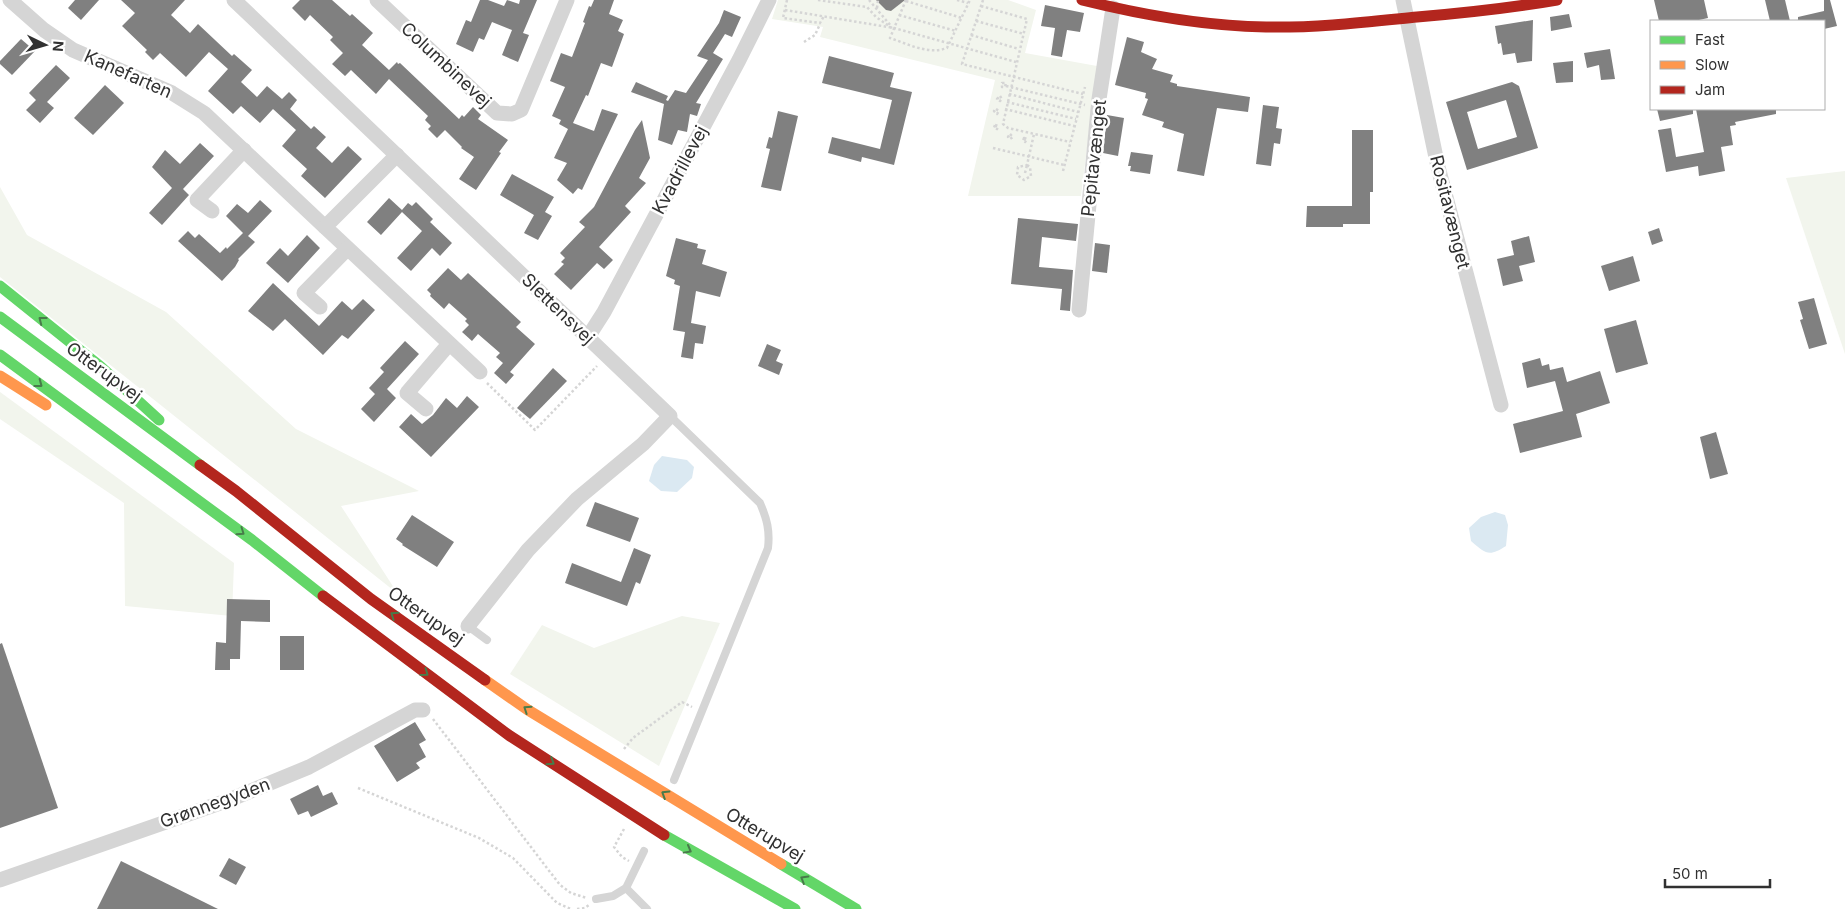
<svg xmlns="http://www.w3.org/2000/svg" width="1845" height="909" viewBox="0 0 1845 909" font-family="Inter,sans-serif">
<rect width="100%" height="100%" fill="#fff"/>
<!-- green -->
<g fill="#f2f5ed">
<polygon points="778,0 1008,0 1036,10 1025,53 1097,66 1081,196 968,196 995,80 820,37 823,27 772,19"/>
<polygon points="1845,171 1845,354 1786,178"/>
<polygon points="0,187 27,235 166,312 296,429 419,491 341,506 398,594 0,277"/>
<polygon points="0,392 234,563 232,616 125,606 124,503 0,419"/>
<polygon points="682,616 720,623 659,766 510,674 542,625 594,648"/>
</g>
<!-- water -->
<g fill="#dbe9f2">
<polygon points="662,456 687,460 694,467 692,478 677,492 661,491 649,481 654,465"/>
<path d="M 1495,512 L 1505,515 L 1508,525 L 1506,546 C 1489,557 1486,554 1471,541 L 1469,528 L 1481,517 Z"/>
</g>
<!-- building -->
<g fill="#808080" fill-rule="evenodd">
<polygon points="75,0 99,0 81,20 68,8"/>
<polygon points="121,0 185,0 171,15 190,33 198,24 232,56 234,54 252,70 241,82 257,97 267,86 282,99 289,92 297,100 290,109 311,129 314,126 326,137 316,148 332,163 348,146 362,159 325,198 301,176 307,169 282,146 296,130 273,109 260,123 241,106 233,114 208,91 228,69 209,52 186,77 160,53 153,60 145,52 147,50 122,26 135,13"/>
<polygon points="300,0 332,0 350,16 352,14 373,33 362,45 389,70 397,62 398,64 400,63 459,119 462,115 464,117 473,107 481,115 478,119 508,140 499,152 501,153 476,190 459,179 474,157 461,148 462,147 445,130 437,138 428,129 431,126 425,120 428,116 389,79 376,94 351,70 345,76 332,64 343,53 330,40 333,37 310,15 305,21 292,8"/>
<polygon points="480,0 488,0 504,6 507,0 519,4 520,0 537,0 523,33 529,35 518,62 502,55 512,30 492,22 484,40 479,38 473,52 456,44 466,20 471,22"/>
<polygon points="594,0 614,0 609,14 623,20 618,31 624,34 612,67 601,63 588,96 586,95 573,123 594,131 602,109 618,114 582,190 578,188 573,194 557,180 567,163 554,158 568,129 559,124 561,120 552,116 565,87 550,81 561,53 572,57 585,23 583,22 589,6 591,7"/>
<polygon points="876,0 905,0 891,11 886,10"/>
<polygon points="1654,0 1704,0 1708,18 1699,20 1700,21 1659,21"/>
<polygon points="1765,0 1785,0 1790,21 1770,21"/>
<polygon points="1824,0 1830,0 1837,26 1824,29 1824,21 1798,21 1798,17 1824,11"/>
<polygon points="1045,5 1084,13 1080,32 1067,30 1062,57 1051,55 1055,28 1041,26"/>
<polygon points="724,10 741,17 732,37 725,34 713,53 723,59 696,103 701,104 697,116 690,114 687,132 678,130 672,145 658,140 664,104 631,92 636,82 668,96 666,100 668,101 675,90 686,93 708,60 697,56 719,23"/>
<polygon points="1569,14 1572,27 1551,31 1550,17"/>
<polygon points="1533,20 1532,61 1517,63 1515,53 1503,55 1501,43 1498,44 1495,26"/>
<polygon points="1127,37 1144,42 1141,52 1157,59 1152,69 1173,75 1170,82 1177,84 1177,86 1250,97 1248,112 1217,108 1204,176 1177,171 1184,134 1162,127 1164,122 1142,115 1148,99 1145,98 1146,93 1115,85"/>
<polygon points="21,39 35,51 12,75 0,64 0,61"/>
<polygon points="1610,49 1615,79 1601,80 1599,65 1587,68 1584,53"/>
<polygon points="829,56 894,73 890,87 912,92 894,165 862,157 861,162 828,153 832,137 880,149 892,100 822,83"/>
<polygon points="1573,61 1573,82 1556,83 1553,63"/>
<polygon points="56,65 70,78 47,102 54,108 40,123 26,110 36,100 29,93"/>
<path d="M 1512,82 L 1519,86 L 1538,148 L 1467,170 L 1446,102 ZM 1506,100 L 1517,137 L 1478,149 L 1467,112 Z"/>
<polygon points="105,85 124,103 93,135 74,118"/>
<polygon points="1263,105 1279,107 1276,128 1282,129 1280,144 1274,143 1271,166 1256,164"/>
<polygon points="1657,109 1693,109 1693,114 1660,121"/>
<polygon points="1696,109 1776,109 1776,114 1735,122 1736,125 1730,126 1733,145 1721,147 1725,171 1699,176 1698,166 1666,172 1658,130 1671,128 1676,157 1704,152"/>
<polygon points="778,111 798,116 781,191 761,187 770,149 766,148 769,137 772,138"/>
<polygon points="1107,115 1124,118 1118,156 1103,153"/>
<polygon points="642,120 650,158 639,178 646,183 625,206 631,212 599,247 613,260 604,269 597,263 571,290 554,274 564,264 561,262 565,258 560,253 585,227 579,222 594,207 635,130"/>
<polygon points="1352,130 1373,130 1373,192 1370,192 1370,224 1343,224 1343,227 1306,227 1307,206 1352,206"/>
<polygon points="200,143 214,156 183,189 189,195 162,225 149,213 172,188 152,167 165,150 180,164"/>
<polygon points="1131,152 1153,155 1150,174 1130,171 1131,166 1128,166"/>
<polygon points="512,174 554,197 545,212 552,216 538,240 524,233 534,215 500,195"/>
<polygon points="389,198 402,210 408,203 412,206 416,202 433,219 430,222 452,243 440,256 432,248 411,271 397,258 422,231 402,212 381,235 367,222"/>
<polygon points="260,200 272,211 248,236 255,242 238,259 239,260 235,267 222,281 178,241 188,231 195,238 199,234 220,253 226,247 227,249 243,233 226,216 237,204 248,213"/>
<polygon points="1018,218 1078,224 1076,241 1042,237 1039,267 1073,270 1070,311 1060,310 1062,289 1011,284"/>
<polygon points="1659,228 1663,241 1652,245 1648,232"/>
<polygon points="307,235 320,248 288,283 266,263 280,248 288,256"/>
<polygon points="1529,236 1535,262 1519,266 1523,281 1503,286 1497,259 1514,255 1511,241"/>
<polygon points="676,238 698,244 697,248 706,250 702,264 727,272 720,297 696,291 691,323 706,326 703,344 695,343 693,359 681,357 685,332 673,330 680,286 674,284 675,280 666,276"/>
<polygon points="1095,243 1110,245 1107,273 1092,271"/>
<polygon points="1633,256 1640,281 1609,291 1601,266"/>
<polygon points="448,268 461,280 468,273 521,322 516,327 535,344 510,372 514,375 506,384 494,373 503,363 496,357 500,353 478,334 472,341 462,332 469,325 465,321 467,319 449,303 444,309 430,296 431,294 427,290"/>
<polygon points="273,283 319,326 342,301 352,310 363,299 375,310 348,339 342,335 323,355 285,319 273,331 248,311"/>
<polygon points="1814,298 1827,344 1809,349 1800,320 1803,319 1798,302"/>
<polygon points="1636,320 1648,364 1616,373 1604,329"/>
<polygon points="405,341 419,354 387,389 396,398 374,422 361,409 375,394 369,388 384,372 380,368"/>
<polygon points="767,344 781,350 776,361 783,364 779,375 758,366"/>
<polygon points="1540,358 1542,366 1549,364 1550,370 1563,367 1567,382 1600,371 1610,403 1576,414 1582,437 1520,453 1513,424 1563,411 1555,381 1527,388 1522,363"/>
<polygon points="553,368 567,381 530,419 517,408"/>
<polygon points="467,396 479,407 431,457 399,427 411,414 422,424 433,415 446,398 457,408"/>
<polygon points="1716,432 1728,474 1710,479 1700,437"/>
<polygon points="595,502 639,518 630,542 586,526"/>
<polygon points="412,515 454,542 437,567 402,545 403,544 396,539"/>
<polygon points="634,548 651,555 640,584 636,582 627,606 565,583 572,563 621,582"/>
<polygon points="227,599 270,600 270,622 241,621 240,659 230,659 230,670 215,670 216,642 226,643"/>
<rect x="280" y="636" width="24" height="34"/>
<polygon points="2,643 58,808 0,828 0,644"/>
<polygon points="415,722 426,740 419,744 426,757 416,763 420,768 397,782 374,746"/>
<polygon points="318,785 323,796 332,792 338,804 311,817 308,811 298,815 290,799"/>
<polygon points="229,858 246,867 236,885 219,876"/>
<polygon points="121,861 218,909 97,909"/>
</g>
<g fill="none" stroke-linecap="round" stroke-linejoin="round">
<!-- path -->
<g stroke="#d5d5d5" stroke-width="2.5" stroke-dasharray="2.5 2.5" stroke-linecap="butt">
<polyline points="787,0 783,18 820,23 824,16"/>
<polyline points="818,0 867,7 876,17 892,28"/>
<polyline points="869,0 891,26"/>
<path d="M 906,0 L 890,38 C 908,44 928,55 947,48 L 970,0"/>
<polyline points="957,0 968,3"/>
<polyline points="983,0 962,64 1083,94"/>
<polyline points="906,1 962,18"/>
<polyline points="981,6 1027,19 1003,124 1008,128 1070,142"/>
<polyline points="877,8 878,0"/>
<polyline points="785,10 894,28 1016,62"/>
<polyline points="899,15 956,31"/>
<polyline points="976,21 1024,34"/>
<polyline points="971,35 1019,49"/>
<polyline points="804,42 815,35 820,24"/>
<polygon points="1002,83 1006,83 1005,87 1002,87"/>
<polyline points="1006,86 1085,105"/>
<polyline points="1009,94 1078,112"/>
<polygon points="1000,96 1002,99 1000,101 997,99"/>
<polyline points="1007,102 1076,119"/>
<polygon points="996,109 999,111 997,114 994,111"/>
<polyline points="1005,109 1074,126"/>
<polygon points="995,125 998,126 997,129 994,128"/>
<polygon points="1010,134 1013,137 1010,139 1008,137"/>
<polygon points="1024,138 1027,139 1025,142 1023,141"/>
<polyline points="993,148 1064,165"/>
<polyline points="1027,165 1030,167 1031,176 1024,180 1017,175 1018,167 1027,165 1034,134"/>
<polyline points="1063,171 1085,87"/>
<polyline points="1025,173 1027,165"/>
<polyline points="487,383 535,430 597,366"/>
<polyline points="433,719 560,885 571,893 587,898"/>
<polyline points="624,749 633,738 682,702 692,707"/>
<polyline points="358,788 479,838 513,858 557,903 571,909"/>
<polyline points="624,829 614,847 622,857 629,861"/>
<polyline points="577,909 585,908 589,905"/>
</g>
<!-- lane -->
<g stroke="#d5d5d5" stroke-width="8">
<path d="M 670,416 L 760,503 C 767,519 770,531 768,548 L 674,780"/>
<polyline points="468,626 487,640"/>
<polyline points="626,888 647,909"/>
<polyline points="596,899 613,896 626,888 644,851"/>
</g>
<!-- street -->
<g stroke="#d5d5d5" stroke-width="15">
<polyline points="10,0 44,30 73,50 172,93 204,113 325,227"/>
<polyline points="234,0 670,416 643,444 577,499 528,550 468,626"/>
<polyline points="377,0 497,113 512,114 521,110 567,0"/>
<polyline points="1403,0 1438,167 1501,405"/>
<polyline points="397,155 325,227 480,372"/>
<polyline points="212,211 197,200 244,150"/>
<polyline points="320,307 304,293 347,249"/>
<polyline points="1079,310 1099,99 1113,8"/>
<polyline points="588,337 604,312 739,60 769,0"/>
<polyline points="426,409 407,393 449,344"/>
<polyline points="0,880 229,800 309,767 415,710 423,710"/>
</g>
<!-- fast -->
<g stroke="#63d668" stroke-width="11">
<polyline points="0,286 101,367 159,420"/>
<polyline points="0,317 200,465"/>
<polyline points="0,355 252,540 323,596"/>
<polyline points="664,835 795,909"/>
<polyline points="781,864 856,909"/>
</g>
<!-- slow -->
<g stroke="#ff974d" stroke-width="11">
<polyline points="0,376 46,405"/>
<polyline points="485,680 528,710 781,864"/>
</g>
<!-- jam -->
<g stroke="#b3261e" stroke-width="11">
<path d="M 1082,0 C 1142,15 1204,26 1266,27 C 1316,28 1367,22 1417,17 C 1464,13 1511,8 1557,0"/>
<polyline points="200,465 236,491 371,599 485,680"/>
<polyline points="323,596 510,736 664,835"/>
</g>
</g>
<!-- one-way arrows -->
<defs><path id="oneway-chevron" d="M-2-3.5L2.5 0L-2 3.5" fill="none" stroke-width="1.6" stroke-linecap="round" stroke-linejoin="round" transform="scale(1.25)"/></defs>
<g stroke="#487b4a">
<use href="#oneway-chevron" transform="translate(42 320) rotate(-142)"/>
<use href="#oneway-chevron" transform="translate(39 384) rotate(37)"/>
<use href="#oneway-chevron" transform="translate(241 532) rotate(35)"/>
<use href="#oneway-chevron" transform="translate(394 615) rotate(-145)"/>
<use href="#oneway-chevron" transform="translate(425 673) rotate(36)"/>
<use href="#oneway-chevron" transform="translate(527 709) rotate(-146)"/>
<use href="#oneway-chevron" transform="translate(551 762) rotate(33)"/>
<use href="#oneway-chevron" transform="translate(665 794) rotate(-148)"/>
<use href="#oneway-chevron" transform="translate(688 850) rotate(29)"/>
<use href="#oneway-chevron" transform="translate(804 879) rotate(-149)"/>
</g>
<g text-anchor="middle" stroke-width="5" stroke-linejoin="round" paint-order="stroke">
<!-- street labels -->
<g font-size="18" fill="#313131" stroke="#fff">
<text transform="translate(446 65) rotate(43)" y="6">Columbinevej</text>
<text transform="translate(128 74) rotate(24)" y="6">Kanefarten</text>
<text transform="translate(1094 158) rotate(-84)" y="6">Pepitavænget</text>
<text transform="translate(680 170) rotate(-62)" y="6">Kvadrillevej</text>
<text transform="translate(1450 212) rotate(76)" y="6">Rositavænget</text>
<text transform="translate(558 309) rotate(44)" y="6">Slettensvej</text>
<text transform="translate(104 372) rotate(36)" y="6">Otterupvej</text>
<text transform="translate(426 616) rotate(35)" y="6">Otterupvej</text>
<text transform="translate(215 803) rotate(-20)" y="6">Grønnegyden</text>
<text transform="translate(765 835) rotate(31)" y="6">Otterupvej</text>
</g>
</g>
<!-- legend -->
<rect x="1650" y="20" width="175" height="90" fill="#ffffff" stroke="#adadad"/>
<rect x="1660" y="36" width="25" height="8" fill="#63d668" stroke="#adadad"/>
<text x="1695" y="45" font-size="15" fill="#313131">Fast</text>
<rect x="1660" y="61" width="25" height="8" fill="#ff974d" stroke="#adadad"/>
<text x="1695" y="70" font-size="15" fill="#313131">Slow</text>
<rect x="1660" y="86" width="25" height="8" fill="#b3261e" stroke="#adadad"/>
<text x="1695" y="95" font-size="15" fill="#313131">Jam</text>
<!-- north arrow -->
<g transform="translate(45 45) rotate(95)" stroke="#ffffff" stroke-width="4" paint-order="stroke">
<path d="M0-4L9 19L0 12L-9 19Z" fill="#313131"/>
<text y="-8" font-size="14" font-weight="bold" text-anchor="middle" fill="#313131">N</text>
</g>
<!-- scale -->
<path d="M1665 879v8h105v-8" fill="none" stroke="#313131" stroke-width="2.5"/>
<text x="1672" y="879" font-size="15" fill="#313131" stroke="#ffffff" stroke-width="4" paint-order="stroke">50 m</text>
</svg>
